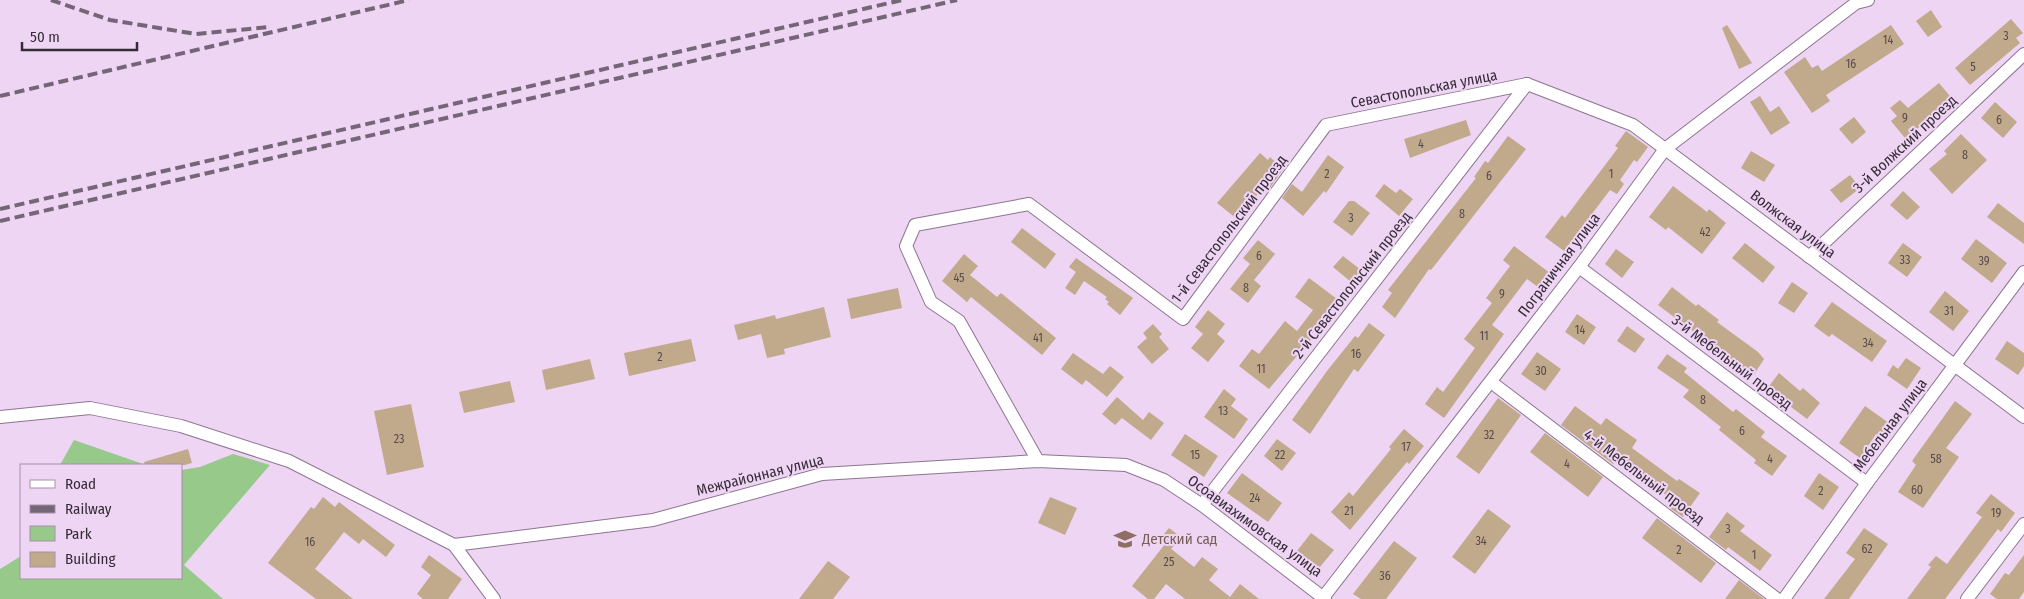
<svg xmlns="http://www.w3.org/2000/svg" width="2024" height="599" viewBox="0 0 2024 599" font-family="'Fira Sans Condensed',sans-serif">
<rect width="100%" height="100%" fill="#eed5f3"/>
<!-- green -->
<g fill="#97c98b">
<polygon points="74,440 146,465 60,465"/>
<polygon points="233,454 270,465 184,565 223,599 0,599 0,569 21,556 21,578 181,578 181,470 200,467"/>
</g>
<!-- building -->
<g fill="#c1a98c">
<polygon points="1931,10 1942,27 1928,37 1916,21"/>
<polygon points="2011,19 2023,33 2016,38 2020,43 1970,85 1955,68"/>
<polygon points="1727,25 1752,63 1739,69 1722,28"/>
<polygon points="1891,25 1904,44 1826,95 1830,101 1812,113 1784,72 1805,57 1812,68 1818,65 1822,71"/>
<polygon points="1939,83 1954,101 1905,138 1891,121 1897,116 1890,108 1900,100 1908,108"/>
<polygon points="1760,96 1770,112 1779,106 1790,123 1771,135 1750,102"/>
<polygon points="1995,102 2017,122 2003,138 1981,118"/>
<polygon points="1854,117 1866,132 1852,144 1839,129"/>
<polygon points="1466,120 1471,135 1410,158 1404,139"/>
<polygon points="1626,131 1648,147 1637,162 1634,160 1620,180 1624,184 1617,194 1610,190 1564,251 1545,237 1562,215 1565,218 1618,148 1615,146"/>
<polygon points="1961,134 1987,160 1952,194 1929,169 1947,154 1944,151"/>
<polygon points="1508,136 1526,149 1431,270 1429,269 1395,318 1382,307 1392,293 1388,290 1476,178 1474,177 1485,161 1488,163"/>
<polygon points="1751,151 1775,165 1764,182 1741,168"/>
<polygon points="1260,153 1268,160 1270,157 1283,169 1270,188 1261,196 1258,194 1237,219 1217,203"/>
<polygon points="1328,155 1344,167 1326,193 1324,191 1303,216 1282,198 1292,184 1302,192"/>
<polygon points="1850,175 1860,188 1841,203 1830,190"/>
<polygon points="1384,184 1396,193 1400,189 1413,199 1399,216 1375,196"/>
<polygon points="1673,186 1707,212 1709,209 1726,223 1702,254 1668,227 1666,230 1649,217"/>
<polygon points="1903,191 1920,207 1907,220 1890,205"/>
<polygon points="1349,201 1354,201 1370,213 1352,236 1333,222"/>
<polygon points="1998,203 2024,223 2024,244 1987,217"/>
<polygon points="1022,228 1056,254 1045,269 1011,242"/>
<polygon points="1976,239 2007,263 1992,283 1961,259"/>
<polygon points="1258,240 1275,254 1254,280 1261,286 1248,303 1230,289 1250,264 1243,258"/>
<polygon points="1745,243 1775,267 1763,283 1732,258"/>
<polygon points="1903,243 1922,257 1907,277 1888,263"/>
<polygon points="1514,246 1550,273 1538,287 1527,279 1492,325 1504,334 1444,418 1425,404 1437,387 1443,392 1475,348 1464,339 1492,303 1486,298 1510,266 1503,260"/>
<polygon points="1616,249 1634,262 1622,278 1605,264"/>
<polygon points="964,254 978,266 970,275 997,297 1001,293 1056,338 1042,355 971,297 967,302 942,281"/>
<polygon points="1343,256 1361,270 1351,282 1333,267"/>
<polygon points="1076,258 1133,298 1120,315 1107,304 1109,302 1105,299 1107,297 1084,281 1075,295 1065,288 1076,272 1069,267"/>
<polygon points="1309,278 1337,299 1311,335 1313,337 1269,389 1239,366 1252,349 1259,354 1285,321 1297,331 1313,310 1295,297"/>
<polygon points="1792,282 1808,293 1794,313 1778,303"/>
<polygon points="1672,287 1696,306 1698,304 1719,320 1717,322 1758,352 1764,359 1753,376 1658,305"/>
<polygon points="898,288 902,308 851,319 847,299"/>
<polygon points="1945,291 1969,311 1953,331 1929,312"/>
<polygon points="1832,302 1887,341 1872,362 1832,334 1829,337 1814,326"/>
<polygon points="824,307 831,337 784,349 785,354 767,358 761,334 738,340 734,325 775,315 776,319"/>
<polygon points="1208,310 1225,324 1217,334 1225,341 1208,362 1191,348 1203,334 1195,327"/>
<polygon points="1577,314 1596,327 1584,345 1565,332"/>
<polygon points="1369,323 1385,335 1358,372 1354,369 1310,434 1292,420 1327,371 1355,336 1358,338"/>
<polygon points="1153,324 1162,334 1159,337 1169,349 1152,364 1137,347 1147,338 1143,333"/>
<polygon points="1627,326 1645,339 1635,353 1617,341"/>
<polygon points="691,339 696,361 629,376 624,353"/>
<polygon points="2007,341 2024,353 2024,366 2018,375 1995,359"/>
<polygon points="1537,352 1561,369 1545,391 1521,374"/>
<polygon points="1073,353 1103,374 1110,366 1124,377 1107,397 1086,380 1082,385 1061,369"/>
<polygon points="1667,354 1687,368 1684,372 1733,412 1736,409 1765,432 1761,437 1787,456 1772,476 1754,463 1756,460 1719,430 1721,427 1683,397 1689,390 1657,368"/>
<polygon points="1906,358 1921,368 1907,389 1887,375 1893,365 1898,369"/>
<polygon points="590,359 595,379 546,390 542,370"/>
<polygon points="1779,373 1800,391 1803,388 1820,403 1807,419 1767,389"/>
<polygon points="510,381 515,402 464,413 459,392"/>
<polygon points="1224,389 1236,399 1231,406 1248,419 1234,439 1204,417"/>
<polygon points="1117,397 1143,420 1149,412 1164,423 1151,440 1122,418 1115,425 1102,414"/>
<polygon points="1498,398 1521,415 1479,474 1456,457"/>
<polygon points="1955,401 1972,414 1946,448 1959,457 1923,508 1898,492 1916,465 1912,461"/>
<polygon points="411,404 424,467 387,475 374,411"/>
<polygon points="1575,406 1601,425 1606,418 1637,440 1632,448 1677,481 1679,479 1700,493 1683,517 1667,506 1671,500 1667,496 1617,459 1613,464 1561,425"/>
<polygon points="1865,406 1896,428 1886,441 1876,434 1860,458 1839,443"/>
<polygon points="1404,429 1424,446 1409,464 1407,462 1350,530 1331,512 1349,492 1353,496 1391,449 1389,447"/>
<polygon points="1545,433 1603,477 1588,497 1530,452"/>
<polygon points="1185,434 1218,456 1204,477 1171,455"/>
<polygon points="1277,439 1296,453 1282,471 1264,456"/>
<polygon points="188,449 192,463 185,465 145,465 144,462"/>
<polygon points="1242,473 1282,503 1268,522 1227,493"/>
<polygon points="1819,473 1839,487 1823,510 1804,496"/>
<polygon points="1991,494 2015,513 2001,532 1998,529 1945,599 1907,599 1931,567 1928,565 1936,556 1947,564 1982,517 1976,513"/>
<polygon points="323,497 335,507 339,502 395,545 386,557 363,539 359,544 344,532 315,569 353,599 316,599 268,563 311,507 314,509"/>
<polygon points="1050,497 1077,508 1065,535 1038,523"/>
<polygon points="1488,509 1511,526 1475,574 1452,557"/>
<polygon points="1727,512 1745,526 1740,531 1772,555 1760,571 1728,547 1726,550 1709,537"/>
<polygon points="1657,518 1716,563 1701,583 1642,538"/>
<polygon points="1169,528 1181,537 1171,549 1159,540"/>
<polygon points="1864,528 1888,544 1849,599 1824,599 1855,559 1846,553"/>
<polygon points="1311,533 1334,550 1319,568 1297,551"/>
<polygon points="1394,541 1417,558 1386,599 1361,599 1353,594"/>
<polygon points="1165,544 1194,567 1202,557 1218,569 1209,580 1230,597 1240,584 1259,599 1185,599 1166,584 1154,599 1148,599 1132,586"/>
<polygon points="429,555 462,579 448,599 423,599 417,594 431,575 421,567"/>
<polygon points="2024,555 2024,592 2019,599 1997,599 1990,594 2005,573 2009,575"/>
<polygon points="828,561 850,577 833,599 799,599"/>
<polygon points="1739,580 1764,599 1725,599"/>
</g>
<g fill="none" stroke-linecap="round" stroke-linejoin="round">
<!-- street casing -->
<g stroke="#8c7590" stroke-width="14">
<g id="street">
<polyline points="1527,84 1633,125 2024,417"/>
<polyline points="1809,257 2024,54"/>
<polyline points="1579,267 1867,483"/>
<polyline points="1491,382 1777,599"/>
<polyline points="0,417 90,408 181,426 289,461 454,545 494,599"/>
<polyline points="1038,461 959,321 931,302 906,246 915,225 1029,204 1183,319 1326,125 1527,84"/>
<polyline points="1202,505 1527,84"/>
<polyline points="454,545 653,520 822,474 1038,461 1126,465 1164,480 1202,505 1325,599"/>
<polyline points="1322,599 1579,267 1665,149 1856,3 1868,0"/>
<polyline points="1784,599 1867,483 2024,272"/>
<polyline points="1967,599 2024,524"/>
</g>
</g>
<!-- street -->
<use href="#street" stroke="#fff" stroke-width="12"/>
<!-- rail -->
<g stroke="#746577" stroke-width="4" stroke-dasharray="10 5" stroke-linecap="butt">
<polyline points="51,0 110,20 196,34 269,27"/>
<polyline points="0,96 409,0"/>
<polyline points="0,209 902,0"/>
<polyline points="0,221 957,0"/>
</g>
</g>
<!-- icons -->
<defs>
<g id="school-bare" transform="scale(1.725)"><path d="M0-5L7-2L0 1L-7-2ZM-4 1L0 2.5L4 1V4Q0 6-4 4Z" fill="#8d6e63" stroke="#eed5f3" stroke-width="2.5" paint-order="stroke"/></g>
</defs>
<g fill-rule="evenodd">
<use href="#school-bare" x="1125" y="539"/>
</g>
<g text-anchor="middle" stroke-width="4" stroke-linejoin="round" paint-order="stroke">
<!-- number labels -->
<g font-size="12" fill="#584a4c">
<text x="2006" y="40">3</text>
<text x="1888" y="44">14</text>
<text x="1851" y="68">16</text>
<text x="1973" y="71">5</text>
<text x="1905" y="122">9</text>
<text x="1999" y="124">6</text>
<text x="1421" y="148">4</text>
<text x="1965" y="159">8</text>
<text x="1327" y="178">2</text>
<text x="1611" y="178">1</text>
<text x="1489" y="180">6</text>
<text x="1462" y="218">8</text>
<text x="1351" y="222">3</text>
<text x="1705" y="236">42</text>
<text x="1259" y="260">6</text>
<text x="1905" y="264">33</text>
<text x="1984" y="265">39</text>
<text x="959" y="282">45</text>
<text x="1246" y="292">8</text>
<text x="1502" y="298">9</text>
<text x="1949" y="315">31</text>
<text x="1580" y="334">14</text>
<text x="1484" y="340">11</text>
<text x="1038" y="342">41</text>
<text x="1868" y="347">34</text>
<text x="1356" y="358">16</text>
<text x="660" y="361">2</text>
<text x="1261" y="373">11</text>
<text x="1541" y="375">30</text>
<text x="1703" y="404">8</text>
<text x="1223" y="415">13</text>
<text x="1742" y="435">6</text>
<text x="1489" y="439">32</text>
<text x="399" y="443">23</text>
<text x="1406" y="451">17</text>
<text x="1195" y="459">15</text>
<text x="1280" y="459">22</text>
<text x="1770" y="463">4</text>
<text x="1936" y="463">58</text>
<text x="1567" y="468">4</text>
<text x="1917" y="494">60</text>
<text x="1821" y="495">2</text>
<text x="1255" y="502">24</text>
<text x="1349" y="515">21</text>
<text x="1996" y="517">19</text>
<text x="1728" y="533">3</text>
<text x="1481" y="545">34</text>
<text x="310" y="546">16</text>
<text x="1867" y="553">62</text>
<text x="1679" y="554">2</text>
<text x="1754" y="559">1</text>
<text x="1169" y="566">25</text>
<text x="1385" y="580">36</text>
</g>
<!-- street labels -->
<g font-size="15" fill="#352b37" stroke="#eed5f3">
<text transform="translate(1424 89) rotate(-11)" y="5">Севастопольская улица</text>
<text transform="translate(1905 144) rotate(-43)" y="5">3-й Волжский проезд</text>
<text transform="translate(1793 224) rotate(37)" y="5">Волжская улица</text>
<text transform="translate(1229 229) rotate(-53)" y="5">1-й Севастопольский проезд</text>
<text transform="translate(1559 265) rotate(-53)" y="5">Пограничная улица</text>
<text transform="translate(1352 285) rotate(-52)" y="5">2-й Севастопольский проезд</text>
<text transform="translate(1732 362) rotate(37)" y="5">3-й Мебельный проезд</text>
<text transform="translate(1890 425) rotate(-53)" y="5">Мебельная улица</text>
<text transform="translate(760 475) rotate(-14)" y="5">Межрайонная улица</text>
<text transform="translate(1644 477) rotate(37)" y="5">4-й Мебельный проезд</text>
<text transform="translate(1255 526) rotate(36)" y="5">Осоавиахимовская улица</text>
</g>
<!-- education labels -->
<g font-size="15" fill="#785e54" stroke="#eed5f3" text-anchor="start">
<text x="1142" y="544">Детский сад</text>
</g>
</g>
<!-- legend -->
<rect x="20" y="464" width="162" height="115" fill="#eed5f3" stroke="#a491a8"/>
<rect x="30" y="480" width="25" height="8" fill="#ffffff" stroke="#a491a8"/>
<text x="65" y="489" font-size="15" fill="#352b37">Road</text>
<rect x="30" y="505" width="25" height="8" fill="#746577" stroke="#a491a8"/>
<text x="65" y="514" font-size="15" fill="#352b37">Railway</text>
<rect x="30" y="526" width="25" height="15" fill="#97c98b" stroke="#a491a8"/>
<text x="65" y="539" font-size="15" fill="#352b37">Park</text>
<rect x="30" y="552" width="25" height="15" fill="#c1a98c" stroke="#a491a8"/>
<text x="65" y="564" font-size="15" fill="#352b37">Building</text>
<!-- scale -->
<path d="M22 42v8h115v-8" fill="none" stroke="#352b37" stroke-width="2.5"/>
<text x="30" y="42" font-size="15" fill="#352b37" stroke="#eed5f3" stroke-width="4" paint-order="stroke">50 m</text>
</svg>
